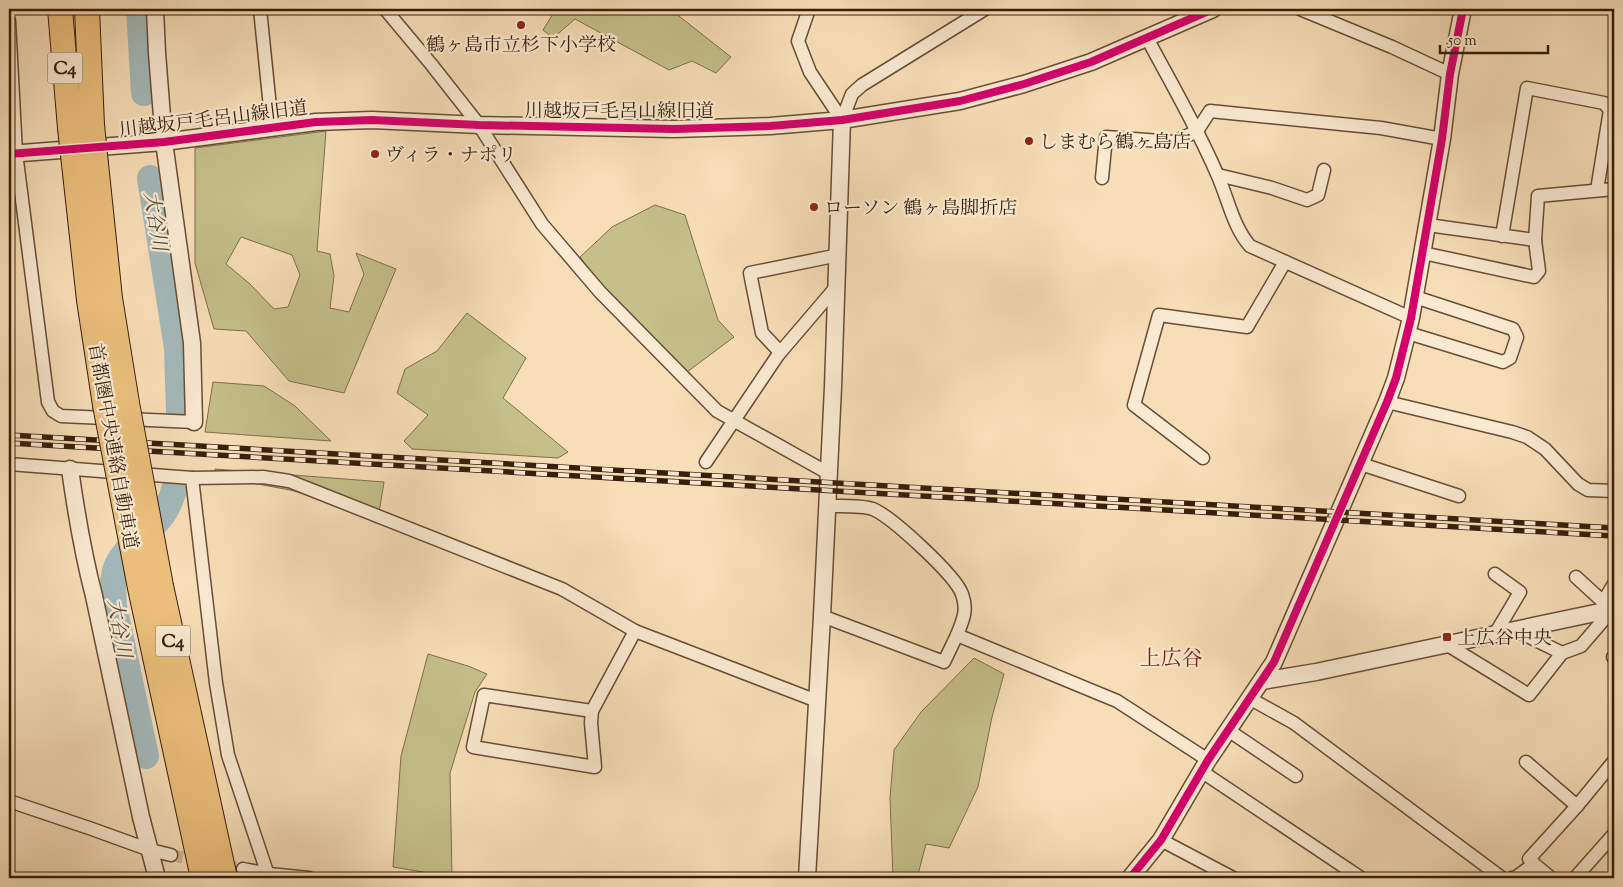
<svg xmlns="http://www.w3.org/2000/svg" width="1623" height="887" viewBox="0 0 1623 887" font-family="'Sorts Mill Goudy','Noto Serif JP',serif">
<rect width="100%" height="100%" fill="#f8deb8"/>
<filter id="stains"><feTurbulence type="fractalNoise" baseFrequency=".004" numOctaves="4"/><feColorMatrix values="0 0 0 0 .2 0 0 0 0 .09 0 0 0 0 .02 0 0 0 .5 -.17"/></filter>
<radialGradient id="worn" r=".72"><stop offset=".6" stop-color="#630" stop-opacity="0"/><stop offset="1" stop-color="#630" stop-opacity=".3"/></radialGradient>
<!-- green -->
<g fill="#c5bf89" stroke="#7e6e4a" fill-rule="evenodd">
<polygon points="556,9 670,9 731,57 716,73 692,61 669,70 575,19 553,38 543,30"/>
<path d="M 326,131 L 317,251 L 330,254 L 334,276 L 330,308 L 349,312 L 364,274 L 356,253 L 396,269 L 344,393 L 289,381 L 246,331 L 214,329 L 195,263 L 195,148 ZM 241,237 L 292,255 L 300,275 L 288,307 L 274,309 L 250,284 L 226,264 Z"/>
<polygon points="655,205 685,215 718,320 734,337 687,372 598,281 580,257 612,227"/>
<polygon points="467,313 526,358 503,398 568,452 558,458 412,449 404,441 428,415 397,393 405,369 437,351"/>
<polygon points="213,382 264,386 295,406 331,441 205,432"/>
<polygon points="215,469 384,482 379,513 290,490 215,476"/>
<polygon points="428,654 468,666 487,674 475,692 450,773 452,877 393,867 401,756"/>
<polygon points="974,658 1004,674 992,717 978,787 949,848 926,844 917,878 893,878 890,798 894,750 921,712"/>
</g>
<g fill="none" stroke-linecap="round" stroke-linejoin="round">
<!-- river -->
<g stroke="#a3b9ba" stroke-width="26">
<polyline points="139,9 144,93"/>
<polyline points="150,178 177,348 179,412"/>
<path d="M 146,756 L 114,606 C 113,594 112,583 115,571 C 120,551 147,534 160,518 C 167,510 171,500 174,490"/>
</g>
<!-- minor-tunnel -->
<polyline stroke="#d1b895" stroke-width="12" stroke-dasharray="12 6" stroke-linecap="butt" points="171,855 243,869"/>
<!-- minor casing -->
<g stroke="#664e36" stroke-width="15">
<g id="minor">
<polyline points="260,9 272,127"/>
<polyline points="385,9 431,64 479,125 542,224 600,292 717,411 828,473"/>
<polyline points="809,9 798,41 810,72 842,120 852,94 862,85 985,9"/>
<polyline points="1300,9 1392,47 1450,74"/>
<polyline points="9,21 16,153 48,402 53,411 61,416 194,422"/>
<path d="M 1147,38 C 1171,83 1197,127 1217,174 C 1228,198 1233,227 1250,246 L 1411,318"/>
<polyline points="1218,175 1272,188 1307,200 1318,195 1324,170"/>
<polyline points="1102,178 1106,137 1174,142 1197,131 1210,111 1381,128 1442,139"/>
<polyline points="1428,225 1535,240"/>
<polyline points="1502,236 1527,88 1604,103 1610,110 1597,190"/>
<polyline points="1423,253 1534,277 1539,271 1535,240 1538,196 1614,189"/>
<polyline points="1408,333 1503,362 1510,358 1517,337 1513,329 1415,297"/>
<polyline points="780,352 762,333 750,273 839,255"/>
<polyline points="1387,402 1512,432 1527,437 1545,449 1578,484 1588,490 1614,491"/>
<polyline points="1203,458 1134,405 1159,315 1247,327 1285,262"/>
<polyline points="706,462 778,355 837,286"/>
<polyline points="9,464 192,478 216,683 228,755 269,878"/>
<polyline points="1361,464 1459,496"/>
<polyline points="192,478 263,477 289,481 562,589 635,631 817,701"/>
<path d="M 827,506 C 840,506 862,505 873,509 C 893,518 955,575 962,594 C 968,610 963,620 957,635 L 1117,701 L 1208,760"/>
<polyline points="1495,574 1520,592 1495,634"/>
<polyline points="1603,602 1614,584"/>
<polyline points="822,616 944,662 957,635"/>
<polyline points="1515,630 1562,653"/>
<polyline points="1446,644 1529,695 1562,653 1581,646 1612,610 1576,577"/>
<polyline points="1613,657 1614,656"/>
<polyline points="1249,698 1294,723 1502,878"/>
<polyline points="592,711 484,695 473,747 595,767 591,723 592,711 635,631"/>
<polyline points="1228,730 1296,776"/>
<polyline points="1526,762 1577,806"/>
<polyline points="1201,771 1361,878"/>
<polyline points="9,801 92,829 150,850 171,855"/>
<polyline points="1161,840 1233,878"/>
<polyline points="1534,864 1551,878"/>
<polyline points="243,869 269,874 309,878"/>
<polyline points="1512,878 1516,877 1534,864 1529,859 1577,806 1614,761"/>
<polyline points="1575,878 1614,834"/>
</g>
</g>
<!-- tertiary casing -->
<g stroke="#664e36" stroke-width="19">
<g id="tertiary">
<polyline points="155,9 157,53 164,142 192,343 194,422"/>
<polyline points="9,154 164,142 316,122 372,120 479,125 674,129 770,126 842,120 960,101 1024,84 1091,62 1213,9"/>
<path d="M 70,469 C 76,512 83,554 94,596 L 141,817 L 157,878"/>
<polyline points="1262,681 1316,672 1614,609"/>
<polyline points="807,878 822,616 833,387 842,120"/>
<polyline points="1130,878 1161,840 1208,760 1274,662 1387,402 1396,378 1411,318 1442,139 1450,74 1463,9"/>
</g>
</g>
<!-- motorway casing -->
<g stroke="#361e0b" stroke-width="26">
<g id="motorway">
<polyline points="60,9 70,128"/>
<polyline points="87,9 92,125"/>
<polyline points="74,164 89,300 105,405"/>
<polyline points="96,164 110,298 127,403"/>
</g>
</g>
<!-- minor -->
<use href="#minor" stroke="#faead1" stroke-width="12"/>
<!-- tertiary -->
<use href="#tertiary" stroke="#faead1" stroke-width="16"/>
<!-- motorway -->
<use href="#motorway" stroke="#ecbf7c" stroke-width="24"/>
<!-- rail casing -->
<g stroke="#361e0b" stroke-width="5.5">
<g id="rail">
<polyline points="9,435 1614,528"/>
<polyline points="9,443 1614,536"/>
</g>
</g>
<!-- rail -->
<use href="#rail" stroke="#faead1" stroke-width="4" stroke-dasharray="11" stroke-linecap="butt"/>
<!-- motorway-bridge casing -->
<g stroke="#361e0b" stroke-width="26" stroke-linecap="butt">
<g id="motorway-bridge">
<polyline points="92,125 96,164"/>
<polyline points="70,128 74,164"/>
<polyline points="127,403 161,586 225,878"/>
<polyline points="105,405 140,588 203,878"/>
</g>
</g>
<!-- motorway-bridge -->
<use href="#motorway-bridge" stroke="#ecbf7c" stroke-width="24"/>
<!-- cycleway casing -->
<g stroke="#faead1" stroke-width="11">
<g id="cycleway">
<polyline points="9,154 164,142 316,122 372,120 479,125 674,129 770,126 842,120 960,101 1024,84 1091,62 1213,9"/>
<polyline points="1130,878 1161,840 1208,760 1274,662 1387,402 1396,378 1411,318 1442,139 1450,74 1463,9"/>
</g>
</g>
<!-- cycleway -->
<use href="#cycleway" stroke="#d6006c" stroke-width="8"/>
</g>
<!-- markers -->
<g fill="#8f2418" stroke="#faead1" stroke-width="2">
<circle cx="521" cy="25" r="5"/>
<circle cx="1029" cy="141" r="5"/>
<circle cx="375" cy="154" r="5"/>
<circle cx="814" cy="207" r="5"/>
<rect x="1442" y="632" width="10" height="10" rx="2.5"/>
</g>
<g text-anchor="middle" stroke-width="4.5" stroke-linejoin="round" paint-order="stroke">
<!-- shield labels -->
<g fill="#faead1" stroke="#715b46" stroke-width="1">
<rect x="47.5" y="52.5" width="35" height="31" rx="4"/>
<rect x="155.5" y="625.5" width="35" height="31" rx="4"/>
</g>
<g font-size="18" font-weight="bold" fill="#361e0b">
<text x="65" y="74">C4</text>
<text x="173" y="647">C4</text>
</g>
<!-- poi labels -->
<g font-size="19" fill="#361e0b" stroke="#faead1" text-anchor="start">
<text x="521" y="51" text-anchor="middle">鶴ヶ島市立杉下小学校</text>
<text x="1039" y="148">しまむら鶴ヶ島店</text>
<text x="385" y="161">ヴィラ・ナポリ</text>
<text x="824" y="214">ローソン 鶴ヶ島脚折店</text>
<text x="1457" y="644">上広谷中央</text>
</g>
<!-- street labels -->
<g font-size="19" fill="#361e0b" stroke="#faead1">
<text x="619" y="117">川越坂戸毛呂山線旧道</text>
<text transform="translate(213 118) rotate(-7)" y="7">川越坂戸毛呂山線旧道</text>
<text transform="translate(114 446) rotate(80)" y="7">首都圏中央連絡自動車道</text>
</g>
<!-- water labels -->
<g font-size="20" font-style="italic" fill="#574c40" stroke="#faead1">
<text transform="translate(156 221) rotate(81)" y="7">大谷川</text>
<text transform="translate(120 628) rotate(80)" y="7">大谷川</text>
</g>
<!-- quarter labels -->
<g font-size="21" fill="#7a1f14" stroke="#faead1">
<text x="1171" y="665">上広谷</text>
</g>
</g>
<!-- margin -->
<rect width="1623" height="887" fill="none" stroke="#f8deb8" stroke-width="30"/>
<rect x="10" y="10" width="1603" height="867" fill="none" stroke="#361e0b" stroke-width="2.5"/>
<rect x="15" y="15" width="1593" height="857" fill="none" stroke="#361e0b"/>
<!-- scale -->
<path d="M1440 45v8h108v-8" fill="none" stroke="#361e0b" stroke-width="2.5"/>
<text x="1448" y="45" font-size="15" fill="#361e0b" stroke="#faead1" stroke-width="4" paint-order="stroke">50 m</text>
<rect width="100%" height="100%" filter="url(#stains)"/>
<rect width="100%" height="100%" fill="url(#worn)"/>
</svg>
